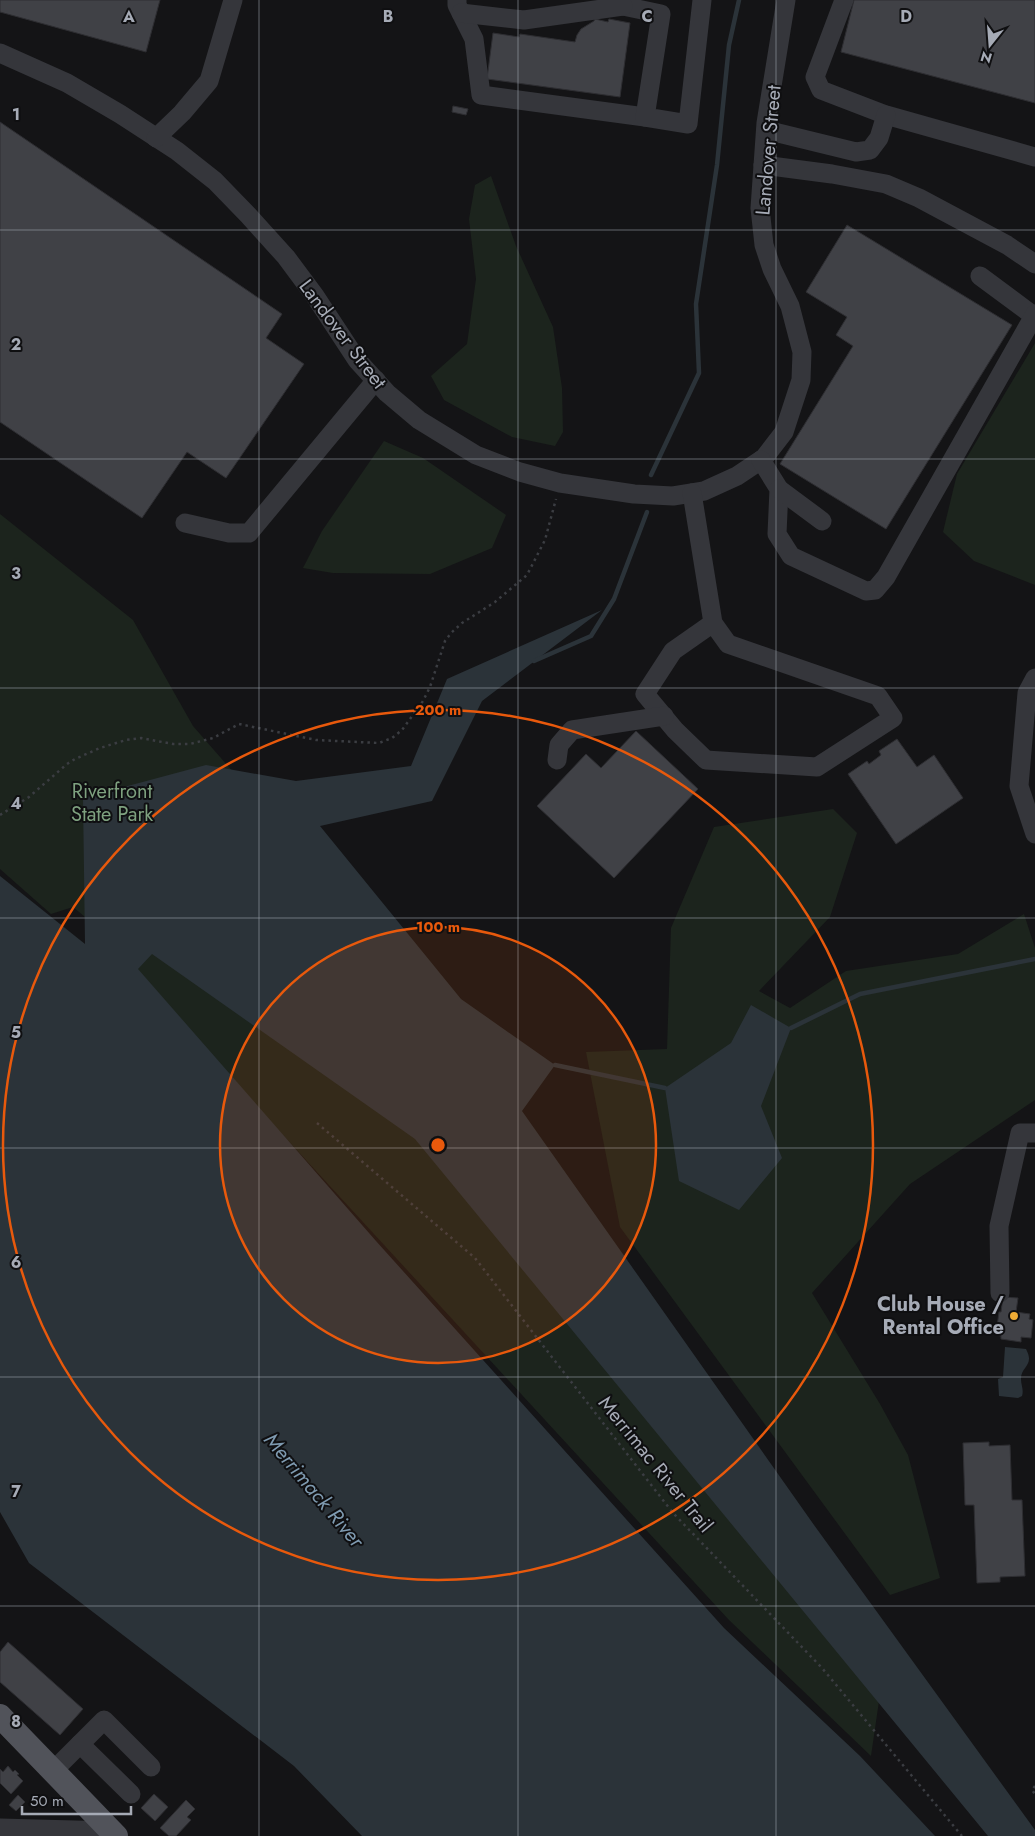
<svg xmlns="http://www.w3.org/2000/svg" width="1035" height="1836" viewBox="0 0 1035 1836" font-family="Jost,sans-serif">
<rect width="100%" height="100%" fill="#141416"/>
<!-- green -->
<g fill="#1c241d">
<polygon points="491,176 516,246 553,327 562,388 563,432 555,446 512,437 444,400 431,376 467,344 476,279 469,219 475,185"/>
<polygon points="1035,343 1035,585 974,561 943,532 957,474"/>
<polygon points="384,441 423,458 506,515 492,548 430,574 333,573 303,568 322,531"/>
<polygon points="0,514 133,620 193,726 255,797 888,1639 871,1756 729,1620 179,1022 108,936 73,907 51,914 0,869"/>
<polygon points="833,809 857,833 830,917 759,991 790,1008 846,971 958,954 1024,914 1035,948 1035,1100 910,1184 812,1293 880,1404 908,1455 940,1578 890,1595 620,1227 586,1052 667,1049 671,928 714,827"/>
</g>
<!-- water -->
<g fill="#2b3339">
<polygon points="602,610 482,701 432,801 320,826 461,999 555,1065 522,1111 814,1525 1035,1830 1035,1836 988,1836 415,1139 152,954 138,969 376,1241 724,1628 860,1756 935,1836 362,1836 294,1766 29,1563 0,1512 0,876 85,944 83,798 206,765 296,781 411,766 447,679"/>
<polygon points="751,1005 791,1028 761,1106 782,1158 739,1210 679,1181 665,1088 731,1043"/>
<path d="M 1005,1347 L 1026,1349 C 1035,1366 1021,1366 1021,1379 C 1021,1386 1024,1389 1022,1396 L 1018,1398 L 999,1396 L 998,1379 L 1003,1377 Z"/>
</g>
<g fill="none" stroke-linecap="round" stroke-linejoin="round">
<!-- stream -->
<g stroke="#2b3339" stroke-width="4.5">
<polyline points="651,475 699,373 696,304 717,165 729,45 739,0"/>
<polyline points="534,661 591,636 614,599 647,512"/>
<polyline points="791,1028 860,994 1035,959"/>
<polyline points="555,1065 665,1088"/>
</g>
</g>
<!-- building -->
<g fill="#404146" stroke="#2e2e32">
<polygon points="0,0 160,0 146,52 0,12"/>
<polygon points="854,0 1035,0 1035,103 841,52"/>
<polygon points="595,19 608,22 609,19 630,23 620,97 487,79 493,33 519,37 520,34 575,42 577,35 581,29 594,21"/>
<polygon points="453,106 468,109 466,115 452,112"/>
<polygon points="0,122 282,314 266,338 304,364 226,478 187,452 142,518 0,422"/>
<polygon points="847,225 1012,325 886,529 780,464 853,346 836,335 847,317 806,292"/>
<polygon points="636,731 698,789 614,878 537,806 586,754 601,768"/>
<polygon points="897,739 917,767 934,755 963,798 896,844 848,774 867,761 869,764 881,755 879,751"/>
<polygon points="1003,1297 1018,1298 1016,1312 1030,1314 1029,1319 1033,1320 1031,1338 1021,1337 1021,1342 1001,1339 1001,1336 996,1335 999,1312 1001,1312"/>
<polygon points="989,1442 989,1446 1010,1445 1012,1500 1022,1500 1025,1576 1000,1577 1000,1582 977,1583 974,1505 965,1505 963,1443"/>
<polygon points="8,1642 83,1709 60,1735 0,1682 0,1652"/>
<polygon points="8,1766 13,1772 15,1770 19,1774 17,1775 23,1781 11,1794 0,1783 0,1769 3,1772"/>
<polygon points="154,1794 168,1807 155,1821 141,1808"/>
<polygon points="18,1795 25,1802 16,1811 9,1805"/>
<polygon points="186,1800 195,1809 187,1817 191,1820 176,1836 169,1836 160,1828"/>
</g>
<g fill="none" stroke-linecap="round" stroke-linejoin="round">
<!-- path -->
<g stroke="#3b3d42" stroke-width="2.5" stroke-dasharray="2.5 4" stroke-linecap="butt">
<polyline points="0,815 29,797 67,764 75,759 100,748 126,740 141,738 173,744 190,744 213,738 239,724 316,740 379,743 392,738 402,730 423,701 430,687 445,641 451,633 462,623 495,602 527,575 545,540 556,499"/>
<polyline points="317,1123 475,1258 673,1513 822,1668 962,1836"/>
<polyline points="1035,1786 1032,1790 1035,1794"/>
</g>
<!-- minor -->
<g stroke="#35363b" stroke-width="19">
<polyline points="457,0 457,5 474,39 481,95 645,117"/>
<polyline points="624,0 623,6 661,14 645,117 688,124 702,0"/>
<polyline points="844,0 815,77 821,90 886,115 1035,157"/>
<polyline points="461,13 524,20 623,6"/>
<polyline points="0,53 67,83 120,114 177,151 215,181 248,215 286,257 315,296 357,360 387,393 419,420 476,455 520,472 560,483 634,494 673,496 704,491 737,476 764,458 784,432 801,380 802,352 790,306 772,269 764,245 760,208 766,123 786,0"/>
<polyline points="766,130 856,152 870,150 879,138 886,115"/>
<polyline points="156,138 182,113 209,81 233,0"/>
<polyline points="763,165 832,174 886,184 919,198 1007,245 1035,264"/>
<polyline points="980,276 1034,316"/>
<polyline points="761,460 779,489 777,534 791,556 866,591 875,590 886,577 1035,314"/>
<polyline points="779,489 822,521"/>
<polyline points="692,493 713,623 673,651 645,694 675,730 706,760 817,767 893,718 878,696 728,644 713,623"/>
<polyline points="185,523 229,533 249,533 376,380"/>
<polyline points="1035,678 1027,693 1019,786 1035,834"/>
<polyline points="557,760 559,745 572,730 664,716"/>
<polyline points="1000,1293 999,1226 1020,1133 1035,1133"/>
<polyline points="80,1744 131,1794"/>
<polyline points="53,1771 104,1720 151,1767"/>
<polyline points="0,1828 112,1831 109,1836"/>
</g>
<!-- major -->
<polyline stroke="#51535a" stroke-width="24" points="0,1716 116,1836"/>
</g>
<!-- grid -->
<path fill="none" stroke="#a6abb6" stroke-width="1" stroke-opacity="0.55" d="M 259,0 L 259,1836M 518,0 L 518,1836M 776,0 L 776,1836M 0,230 L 1035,230M 0,459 L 1035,459M 0,688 L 1035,688M 0,918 L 1035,918M 0,1148 L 1035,1148M 0,1377 L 1035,1377M 0,1606 L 1035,1606"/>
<!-- distance rings -->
<circle cx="438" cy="1145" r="218" fill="#e8590c" fill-opacity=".12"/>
<g fill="none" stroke="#e8590c" stroke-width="2.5">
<circle cx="438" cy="1145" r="218"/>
<circle cx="438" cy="1145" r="435"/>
</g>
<!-- markers -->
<circle fill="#eeab35" stroke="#0f0f11" stroke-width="2" cx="1014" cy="1316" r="5"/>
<g text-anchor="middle" stroke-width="4" stroke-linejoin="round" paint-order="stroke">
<!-- street labels -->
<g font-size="20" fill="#a6abb6" stroke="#0f0f11">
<text transform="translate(768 150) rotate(-85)" y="7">Landover Street</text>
<text transform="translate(343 334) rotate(53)" y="7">Landover Street</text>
<text transform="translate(656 1464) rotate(51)" y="7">Merrimac River Trail</text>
</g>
<!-- park labels -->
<g font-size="20" fill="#7ea17f" stroke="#0f0f11">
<text x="112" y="798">Riverfront<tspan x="112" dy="23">State Park</tspan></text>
</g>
<!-- poi labels -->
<g font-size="20" font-weight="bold" fill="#a6abb6" stroke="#0f0f11" text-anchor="end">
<text x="1004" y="1311">Club House /<tspan x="1004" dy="23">Rental Office</tspan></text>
</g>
<!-- water labels -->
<g font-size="21" font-style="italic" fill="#7e9ab0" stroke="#0f0f11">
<text transform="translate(314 1490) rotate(50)" y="7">Merrimack River</text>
</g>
</g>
<g font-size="16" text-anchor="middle" font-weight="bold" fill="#a6abb6" stroke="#0f0f11" stroke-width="4" stroke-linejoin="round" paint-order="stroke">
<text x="129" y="22">A</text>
<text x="388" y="22">B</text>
<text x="647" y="22">C</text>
<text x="906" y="22">D</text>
<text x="16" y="120">1</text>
<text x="16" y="350">2</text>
<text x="16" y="579">3</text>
<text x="16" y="809">4</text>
<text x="16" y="1038">5</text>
<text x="16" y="1268">6</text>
<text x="16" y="1497">7</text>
<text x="16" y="1727">8</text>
</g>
<circle cx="438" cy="1145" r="8" fill="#e8590c" stroke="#0f0f11" stroke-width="2.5"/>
<g font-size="15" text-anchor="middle" font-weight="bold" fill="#e8590c" stroke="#0f0f11" stroke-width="4" stroke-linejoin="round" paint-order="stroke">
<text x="438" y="715">200 m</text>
<text x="438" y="932">100 m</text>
</g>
<!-- north arrow -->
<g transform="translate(990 45) rotate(197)" stroke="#0f0f11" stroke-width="4" paint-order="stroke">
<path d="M0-4L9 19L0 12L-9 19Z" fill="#a6abb6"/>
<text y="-8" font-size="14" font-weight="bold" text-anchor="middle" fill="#a6abb6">N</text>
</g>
<!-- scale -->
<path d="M22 1806v8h109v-8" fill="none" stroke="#a6abb6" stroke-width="2.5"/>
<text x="30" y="1806" font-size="15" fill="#a6abb6" stroke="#0f0f11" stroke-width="4" paint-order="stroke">50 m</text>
</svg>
